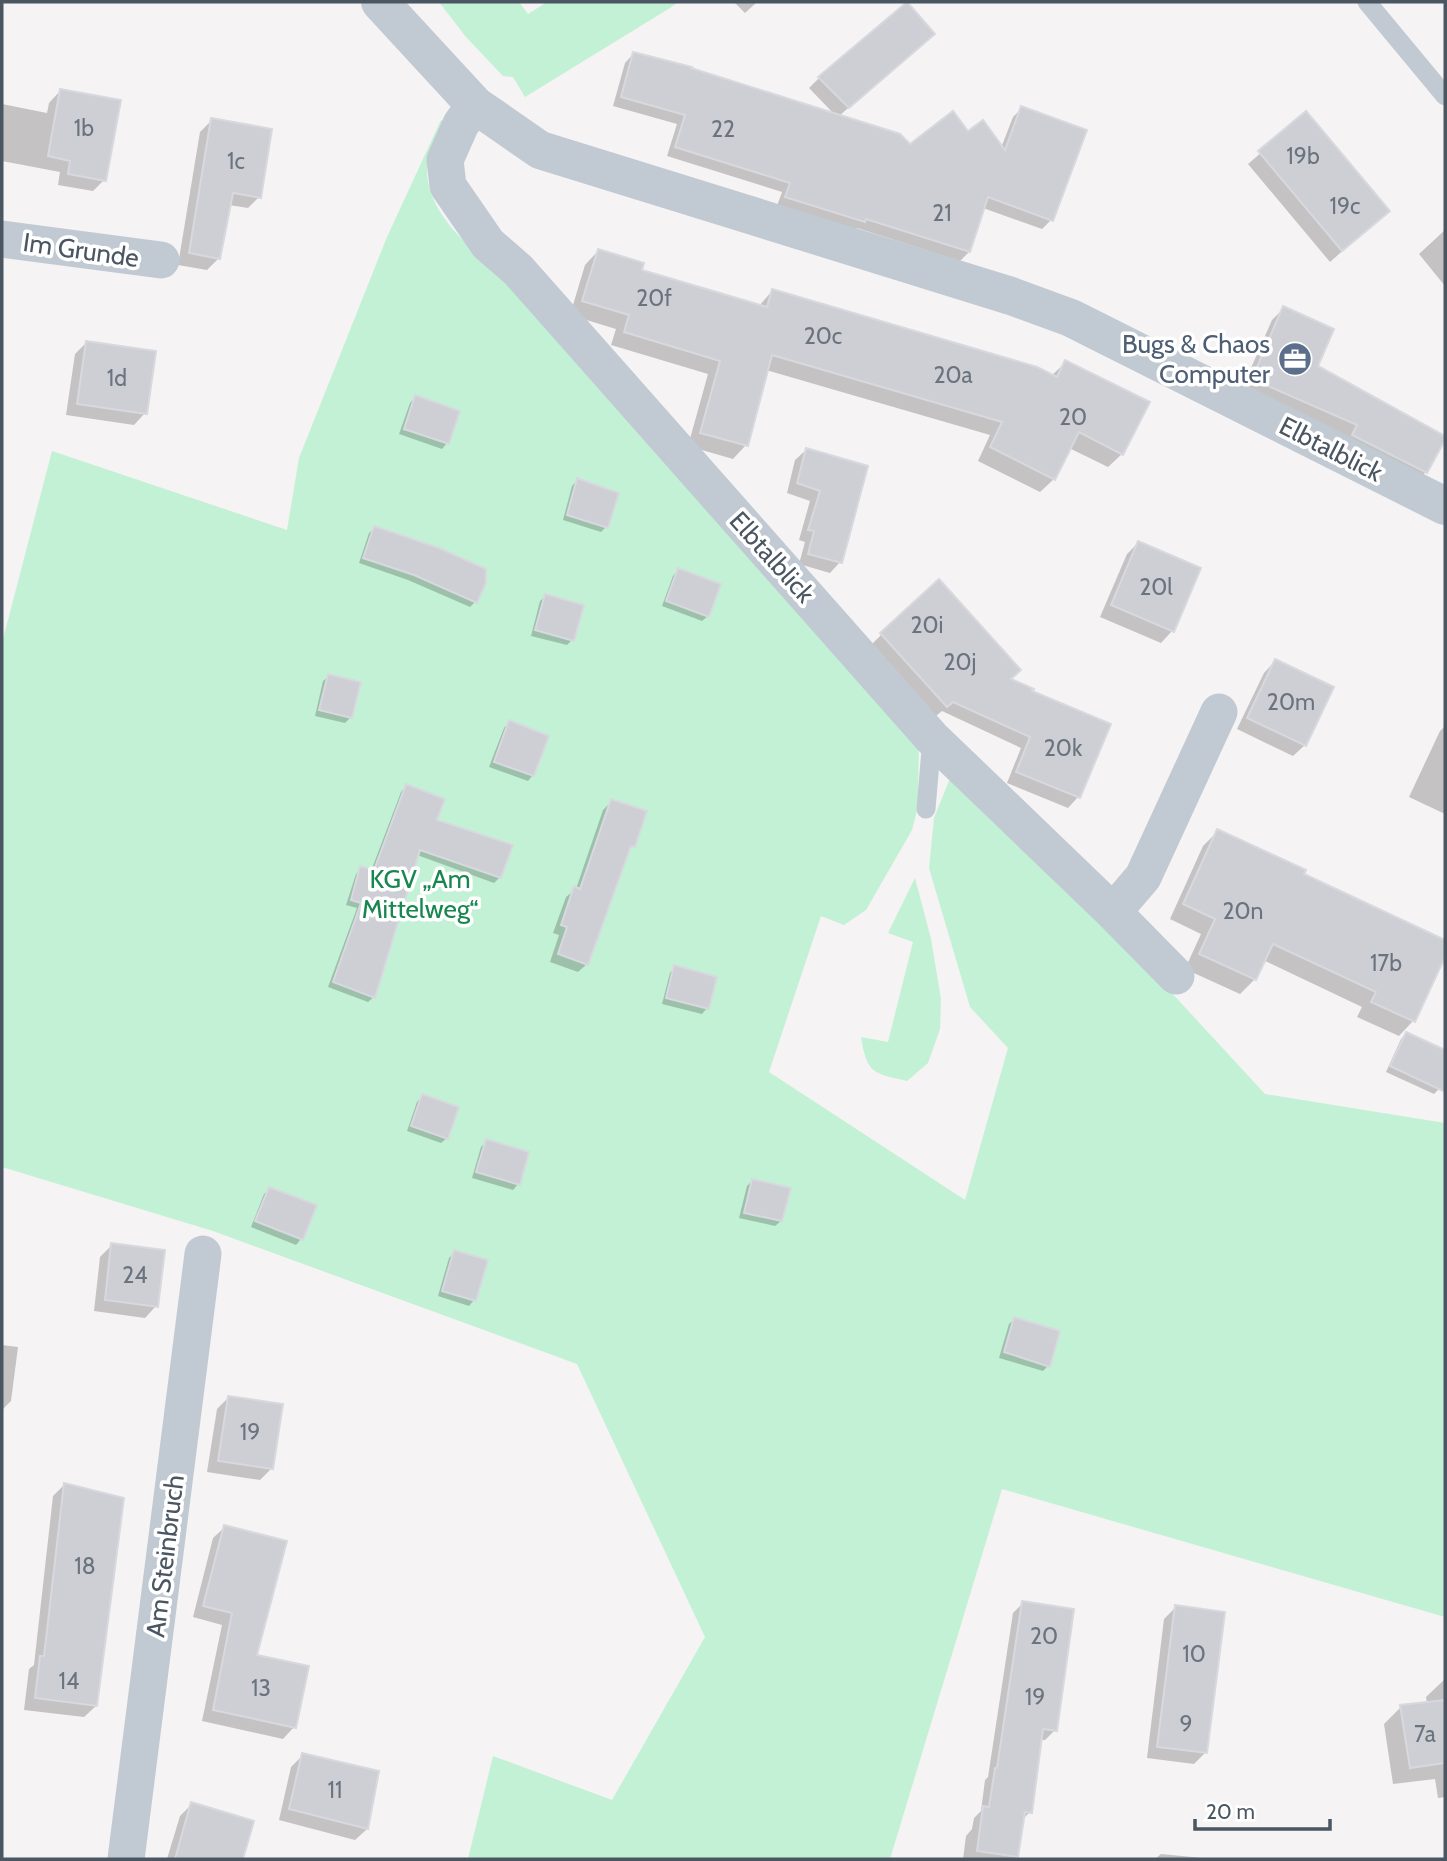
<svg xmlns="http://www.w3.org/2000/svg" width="1447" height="1861" viewBox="0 0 1447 1861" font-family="Cabin,sans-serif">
<rect width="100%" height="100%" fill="#f5f3f3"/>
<!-- green -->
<g fill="#c3f1d5">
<polygon points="439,2 519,2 528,14 547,2 678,2 670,8 525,97 513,77 503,76 466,37"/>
<path d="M 441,120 L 445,122 C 440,134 428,155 427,167 C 425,214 474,251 505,279 L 919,734 L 918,807 L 912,830 L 866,910 L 844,925 L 821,916 L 769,1072 L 965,1200 L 1008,1048 L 970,1007 L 929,868 L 934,818 L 953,771 L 1169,990 L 1265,1094 L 1445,1123 L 1445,1617 L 1002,1489 L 890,1859 L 468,1859 L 493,1756 L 612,1800 L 705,1637 L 577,1364 L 213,1231 L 2,1167 L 2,643 L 52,451 L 287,530 L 299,458 L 387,237 Z"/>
<path d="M 915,878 L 931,939 L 941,999 L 940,1029 L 928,1063 L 907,1081 C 873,1073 867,1074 861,1037 L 888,1042 L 913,942 L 888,933 Z"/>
</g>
<!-- shadow -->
<g fill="#0003">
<polygon points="734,2 757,2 745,13"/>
<polygon points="922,44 839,116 910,146 968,133 1001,148 1013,117 1022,108 1051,220 1042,229 983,208 969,252 960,261 857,228 854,230 777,206 782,192 667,156 677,124 613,106 625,63 634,53 836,116 809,88 819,78"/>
<polygon points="60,91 104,180 93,191 58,185 60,172 2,161 2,104 47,113 49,103"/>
<polygon points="1306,114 1388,211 1330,262 1248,164"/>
<polygon points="212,120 259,197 248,208 229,205 219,258 207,270 178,265 200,132"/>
<polygon points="1445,230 1445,286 1419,254"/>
<polygon points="598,251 640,271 759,306 773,290 1051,376 1065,363 1122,454 1108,467 1069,448 1054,479 1040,492 978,461 990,435 766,370 746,445 733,459 688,446 708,374 611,345 616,329 570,315 585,265"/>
<polygon points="1283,309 1316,367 1426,472 1414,483 1241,391 1272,320"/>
<polygon points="86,343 145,413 134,425 66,415 75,354"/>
<polygon points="415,397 447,443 442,449 399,434 410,403"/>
<polygon points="806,450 866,467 840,562 830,573 799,564 805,542 799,540 810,501 787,493 795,460"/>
<polygon points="577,480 606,527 601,532 563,520 572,486"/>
<polygon points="375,528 475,602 470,607 408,580 359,563 369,533"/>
<polygon points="1138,543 1172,631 1161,643 1100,617 1127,554"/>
<polygon points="678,570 708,616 702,621 662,606 673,576"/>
<polygon points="546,596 572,640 567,645 531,636 540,601"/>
<polygon points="882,634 1009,680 1030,692 1109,724 1078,797 1068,808 1007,783 1021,748 942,711 936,716 872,644"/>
<polygon points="1275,661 1305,745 1293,756 1237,729 1264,673"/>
<polygon points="329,676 359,684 350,718 345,723 315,716 323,681"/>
<polygon points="509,722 533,775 528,781 489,767 504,728"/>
<polygon points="1445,726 1445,814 1409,797 1440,731"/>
<polygon points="406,786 435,821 500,877 494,883 417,855 374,997 368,1002 328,987 357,908 346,905 356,874 361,868 371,871 401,792"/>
<polygon points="612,801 633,846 627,852 587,964 578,972 550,962 559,935 553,933 566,897 576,889 603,810"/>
<polygon points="1218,831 1302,875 1445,942 1445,953 1413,1021 1399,1036 1357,1017 1362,1007 1263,960 1255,979 1240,994 1185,969 1201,934 1170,919 1203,846"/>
<polygon points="675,967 707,1008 702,1014 662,1004 670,973"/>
<polygon points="1406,1034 1445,1052 1445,1076 1439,1089 1434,1094 1386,1072 1401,1039"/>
<polygon points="423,1096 447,1138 441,1143 407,1131 417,1102"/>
<polygon points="487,1141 518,1184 513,1190 472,1178 481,1147"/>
<polygon points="752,1181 781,1221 775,1226 739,1218 747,1186"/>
<polygon points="270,1189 301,1239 296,1245 251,1227 264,1194"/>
<polygon points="112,1245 156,1306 145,1318 94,1311 100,1257"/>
<polygon points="455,1252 474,1300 469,1306 438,1296 449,1258"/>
<polygon points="1014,1319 1048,1366 1043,1371 999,1358 1009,1324"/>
<polygon points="2,1345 18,1347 11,1401 2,1410"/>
<polygon points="228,1398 272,1468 260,1480 207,1472 217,1409"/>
<polygon points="65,1484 96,1706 84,1717 24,1710 29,1669 34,1665 53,1496"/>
<polygon points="225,1527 255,1657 294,1727 283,1739 202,1721 222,1625 193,1617 213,1538"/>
<polygon points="1023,1603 1055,1730 1045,1740 1040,1740 1030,1812 1022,1820 1016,1859 963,1859 966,1836 972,1829 974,1818 981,1811 985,1780 988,1777 1013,1613"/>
<polygon points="1176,1607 1205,1753 1194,1764 1147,1758 1164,1619"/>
<polygon points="1445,1679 1445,1797 1438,1798 1435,1779 1393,1784 1384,1724 1401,1707 1427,1704 1426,1697"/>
<polygon points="303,1755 367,1829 355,1840 279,1820 291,1767"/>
<polygon points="192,1804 252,1822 242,1859 167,1859 180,1816"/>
<polygon points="1161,1854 1213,1859 1155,1859"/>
</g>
<!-- building -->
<g fill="#cdcfd5" stroke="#d7d9de" stroke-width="2">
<polygon points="907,2 935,34 849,108 818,77"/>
<polygon points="633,52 692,67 691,68 900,134 910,144 953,111 968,131 983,120 1005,150 1021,106 1087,130 1053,221 988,197 970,252 866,219 865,222 785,197 790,183 675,147 685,115 621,97"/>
<polygon points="60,89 121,100 106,181 68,174 70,161 48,156"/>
<polygon points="1306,111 1390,211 1342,251 1258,151"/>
<polygon points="211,118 272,129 261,198 233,193 220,259 189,253"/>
<polygon points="598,249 644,263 642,270 767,307 772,289 1037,367 1057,377 1065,360 1150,402 1123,455 1079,432 1055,480 990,447 1002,422 772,355 748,446 700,433 720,361 624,332 629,315 582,301"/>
<polygon points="1283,306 1334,329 1318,366 1445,436 1445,440 1427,473 1352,435 1357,425 1252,379"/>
<polygon points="86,341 156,351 147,414 77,404"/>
<polygon points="415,395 460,411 449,444 404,429"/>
<polygon points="806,448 868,466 842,563 808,554 814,531 808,530 820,491 797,483"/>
<polygon points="577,478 619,493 608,528 567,515"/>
<polygon points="374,526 439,548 486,569 486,583 477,603 414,575 363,558"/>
<polygon points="1138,541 1201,568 1174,632 1111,605"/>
<polygon points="678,568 721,584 709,617 666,601"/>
<polygon points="939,579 1021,670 1011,679 1034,689 1032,691 1111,724 1080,798 1016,772 1030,737 953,702 947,707 880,633"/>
<polygon points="545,594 584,605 574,641 535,630"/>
<polygon points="1275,659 1334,687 1306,746 1247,718"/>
<polygon points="328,674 361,682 352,718 319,710"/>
<polygon points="509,720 549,736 534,776 494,762"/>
<polygon points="406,784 445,799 437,820 513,845 501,878 420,850 375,998 333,982 361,903 351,900 360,866 374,870"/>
<polygon points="611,799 647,811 635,847 631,846 588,965 558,954 567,927 561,925 574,886 580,889"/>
<polygon points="1217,829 1306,870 1304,874 1445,940 1445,957 1415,1022 1371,1002 1376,992 1273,944 1256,980 1199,954 1215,919 1183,904"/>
<polygon points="674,965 717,977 709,1009 666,998"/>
<polygon points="1406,1032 1445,1050 1445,1092 1390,1066"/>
<polygon points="422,1094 459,1107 448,1139 411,1126"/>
<polygon points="486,1139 529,1152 520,1185 476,1172"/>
<polygon points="752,1179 791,1188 782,1221 744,1213"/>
<polygon points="269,1187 317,1205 303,1240 255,1221"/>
<polygon points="111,1243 165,1250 158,1307 105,1300"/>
<polygon points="454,1250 488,1260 476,1301 442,1291"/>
<polygon points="1014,1317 1060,1331 1050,1367 1004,1352"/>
<polygon points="228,1396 283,1404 273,1469 218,1461"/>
<polygon points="64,1483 124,1498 97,1706 35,1698 40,1656 44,1656"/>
<polygon points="224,1525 287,1541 257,1655 309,1666 296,1728 213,1710 232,1613 203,1606"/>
<polygon points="1022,1601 1074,1609 1057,1731 1043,1729 1032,1813 1025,1812 1018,1857 977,1851 983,1806 989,1807 995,1768 997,1768"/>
<polygon points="1175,1605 1225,1612 1207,1753 1157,1747"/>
<polygon points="1445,1700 1445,1763 1410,1768 1400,1705"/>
<polygon points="302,1753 379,1771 368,1829 289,1809"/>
<polygon points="191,1802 254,1821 243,1859 175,1859"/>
</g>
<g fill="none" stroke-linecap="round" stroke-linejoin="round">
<!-- service -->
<g stroke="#c1cad2" stroke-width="19">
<polyline points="1367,2 1445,96"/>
<polyline points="926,809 932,738"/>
</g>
<!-- minor -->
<g stroke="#c1cad2" stroke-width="37">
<polyline points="475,105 461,124 445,160 448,186 488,244 518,270 932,738 1113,912 1176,976"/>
<polyline points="2,239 161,260"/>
<polyline points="1113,912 1143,877 1219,712"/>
<polyline points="126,1859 203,1254"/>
</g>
<!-- tertiary -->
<polyline stroke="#c1cad2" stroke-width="38" points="380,2 475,105 540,150 1011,296 1071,318 1445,506"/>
</g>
<!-- icons -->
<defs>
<g id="office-disc" transform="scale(1.75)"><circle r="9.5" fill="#5c6f8a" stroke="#fff"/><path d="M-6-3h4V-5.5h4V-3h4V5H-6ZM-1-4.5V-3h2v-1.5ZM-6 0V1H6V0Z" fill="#fff"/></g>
</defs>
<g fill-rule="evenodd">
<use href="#office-disc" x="1295" y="359"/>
</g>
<g text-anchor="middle" stroke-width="7" stroke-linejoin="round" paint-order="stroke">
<!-- number labels -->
<g font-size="23" fill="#6b747e">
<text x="84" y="136">1b</text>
<text x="723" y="137">22</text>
<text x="1303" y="164">19b</text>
<text x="236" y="169">1c</text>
<text x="1345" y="214">19c</text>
<text x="942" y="221">21</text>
<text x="654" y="306">20f</text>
<text x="823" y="344">20c</text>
<text x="953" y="383">20a</text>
<text x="117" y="386">1d</text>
<text x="1073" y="425">20</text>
<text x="1156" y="595">20l</text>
<text x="927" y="633">20i</text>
<text x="960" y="670">20j</text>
<text x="1291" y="710">20m</text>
<text x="1063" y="756">20k</text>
<text x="1243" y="919">20n</text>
<text x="1386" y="971">17b</text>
<text x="135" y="1283">24</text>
<text x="250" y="1440">19</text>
<text x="85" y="1574">18</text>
<text x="1044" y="1644">20</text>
<text x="1194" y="1662">10</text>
<text x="69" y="1689">14</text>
<text x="261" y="1696">13</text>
<text x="1035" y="1705">19</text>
<text x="1186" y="1732">9</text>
<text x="1425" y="1742">7a</text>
<text x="335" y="1798">11</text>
</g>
<!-- street labels -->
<g font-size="26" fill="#4a5661" stroke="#fff">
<text transform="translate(81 250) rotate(8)" y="9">Im Grunde</text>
<text transform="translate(1331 449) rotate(27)" y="9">Elbtalblick</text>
<text transform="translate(772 557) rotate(48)" y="9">Elbtalblick</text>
<text transform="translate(165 1556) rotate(-83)" y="9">Am Steinbruch</text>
</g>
<!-- service labels -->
<g font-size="26" fill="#4e5e75" stroke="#fff" text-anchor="end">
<text x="1270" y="353">Bugs &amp; Chaos<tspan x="1270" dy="30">Computer</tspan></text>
</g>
<!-- park labels -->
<g font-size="26" fill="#17864f" stroke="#fff">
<text x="420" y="888">KGV „Am<tspan x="420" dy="30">Mittelweg“</tspan></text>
</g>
</g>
<!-- border -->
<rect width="1447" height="1861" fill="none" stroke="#4a5661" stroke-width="7"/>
<!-- scale -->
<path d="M1195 1819v10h135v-10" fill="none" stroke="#4a5661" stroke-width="3.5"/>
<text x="1206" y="1819" font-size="21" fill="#4a5661" stroke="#ffffff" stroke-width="5" paint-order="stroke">20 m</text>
</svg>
